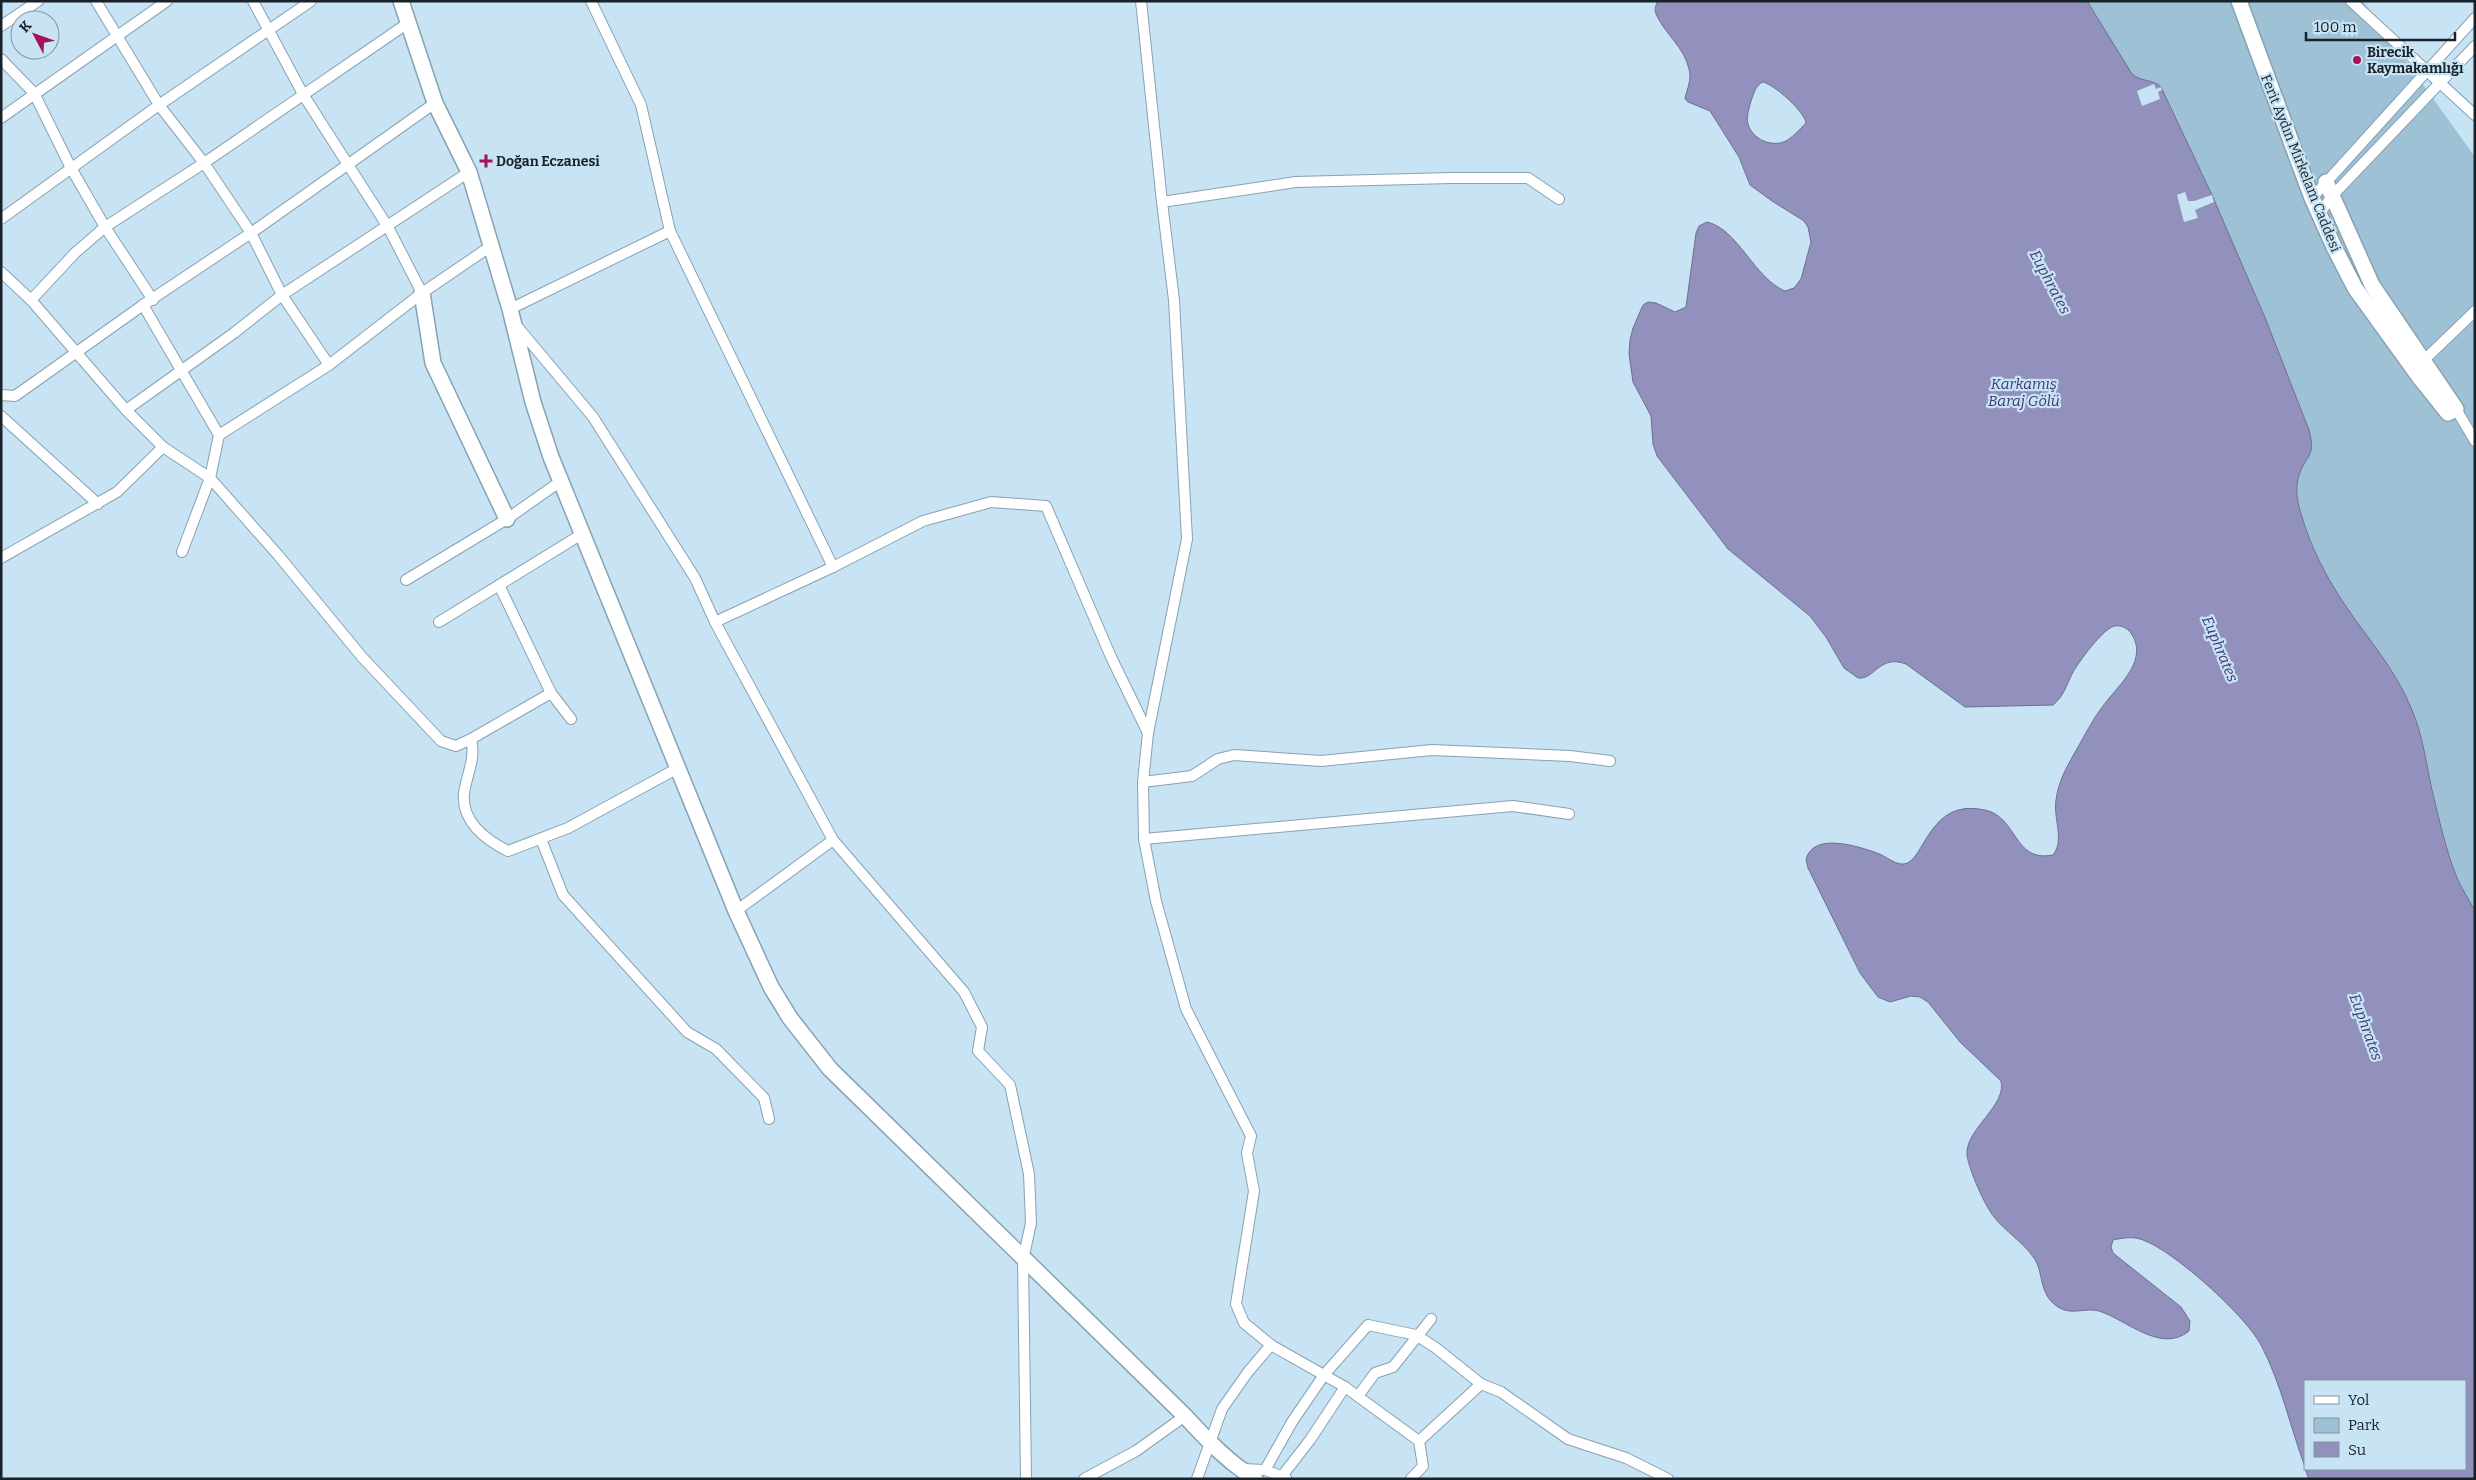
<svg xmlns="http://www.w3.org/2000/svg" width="2476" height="1480" viewBox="0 0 2476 1480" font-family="Bitter,serif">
<rect width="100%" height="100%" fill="#c7e3f4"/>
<!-- green -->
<polygon fill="#9ec1d5" points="2078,1 2363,1 2475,157 2475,953 2234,368 2109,38"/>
<!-- water -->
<path fill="#9291bd" stroke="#6d7091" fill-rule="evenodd" d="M 1658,1 L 2087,1 L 2132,74 C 2141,82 2153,79 2161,87 L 2212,195 L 2266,320 L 2309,430 C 2317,460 2304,454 2298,479 C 2295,491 2298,505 2302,517 C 2311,548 2327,578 2345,605 C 2368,639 2396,670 2412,710 C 2423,736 2426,763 2432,790 C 2439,819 2446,851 2457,878 C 2462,889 2469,900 2475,911 L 2475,1479 L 2309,1479 L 2305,1469 L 2465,1469 L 2465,1381 L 2305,1381 L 2305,1467 C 2290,1426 2281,1383 2261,1345 C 2246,1316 2174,1251 2143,1240 C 2133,1236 2122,1238 2113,1240 L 2111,1247 L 2113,1253 L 2181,1307 L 2190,1321 L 2189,1331 C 2161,1354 2127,1320 2099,1311 C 2086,1307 2071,1316 2058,1307 C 2038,1294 2044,1272 2034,1258 C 2023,1242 2006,1232 1994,1217 C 1985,1206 1969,1170 1967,1155 C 1965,1129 2007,1106 2001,1081 L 1960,1042 L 1928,1002 L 1920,997 L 1911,996 L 1890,1002 L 1878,997 L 1860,973 L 1808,868 L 1806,859 C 1814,832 1857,846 1877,853 C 1886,856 1895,865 1904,864 C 1925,862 1928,797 1985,810 C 2018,817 2013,863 2053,855 C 2065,840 2053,818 2056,800 C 2058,783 2066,768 2074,754 C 2084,737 2093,718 2106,702 C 2120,684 2149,659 2131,633 C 2127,628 2121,625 2115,626 C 2104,627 2077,664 2072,674 C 2066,686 2064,696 2053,705 L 1965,707 L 1906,664 C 1879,654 1875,680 1858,678 L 1844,668 L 1826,637 L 1810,616 L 1728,549 L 1657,456 L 1653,444 L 1651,416 L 1633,382 L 1629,354 L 1630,340 L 1633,328 L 1643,305 L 1648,302 L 1656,303 L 1675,312 L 1686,307 L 1696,233 L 1699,226 L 1707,222 C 1738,229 1754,278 1785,291 L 1794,288 L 1801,279 L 1811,242 L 1808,227 L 1804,221 L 1772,201 L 1750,185 L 1739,157 L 1710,111 L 1688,102 L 1685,99 C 1687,88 1692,80 1689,69 C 1684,47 1666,35 1657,16 C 1654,11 1655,6 1658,1 ZM 1762,82 C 1773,83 1805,112 1806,123 C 1800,129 1793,137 1786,141 C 1772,148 1752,139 1748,124 C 1746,117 1749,109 1751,101 C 1754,93 1755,87 1762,82 Z"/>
<!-- pier -->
<g fill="#c7e3f4">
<polygon points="2154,84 2156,89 2161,87 2162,90 2158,92 2160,99 2142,106 2137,91"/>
<polygon points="2185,192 2188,201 2194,201 2212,195 2214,202 2195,210 2198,218 2184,222 2177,195"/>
</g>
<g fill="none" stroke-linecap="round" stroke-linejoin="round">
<!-- street casing -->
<g stroke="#87a2b2" stroke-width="12">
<g id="street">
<polyline points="96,1 159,105 204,163 251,233 282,295 329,365"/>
<polyline points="253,1 304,96 388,227 422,293"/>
<polyline points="591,1 641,105 670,231 833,567"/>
<polyline points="1141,1 1162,202 1174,300 1187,539 1148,733 1143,782 1144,839 1156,901 1186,1009 1251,1136 1247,1153 1254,1191 1236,1304 1244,1323 1271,1345 1345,1387 1419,1441 1423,1466 1411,1479"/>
<polyline points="2351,1 2475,115"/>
<polyline points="1,26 38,1"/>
<polyline points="1,59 34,93 71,168 105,227 153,300"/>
<polyline points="1,118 167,1"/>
<polyline points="2312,198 2475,18"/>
<polyline points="1162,202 1296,182 1451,178 1528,178 1559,199"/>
<polyline points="2319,214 2333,195 2475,46"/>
<polyline points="1,219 159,105 311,1"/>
<polyline points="1,272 31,300 126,410 163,447 210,478 278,555 362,657 441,741 456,746 471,739"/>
<polyline points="31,300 75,253 105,227 204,163 408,23"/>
<polyline points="143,305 219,435"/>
<polyline points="510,309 670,231"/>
<polyline points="516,325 593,417 695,578 715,622 833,840 964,992 982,1027 978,1051 1010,1085 1029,1174 1031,1223 1023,1260 1026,1479"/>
<polyline points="2420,364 2475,311"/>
<polyline points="1,395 15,396 143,305 251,233 435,103"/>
<polyline points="2456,409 2475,441"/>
<polyline points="126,410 234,333 282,295 469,172"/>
<polyline points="1,416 98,504"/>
<polyline points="182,552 210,478 219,435 329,365 422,293 491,246"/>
<polyline points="1,558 117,492 163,447"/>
<polyline points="406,580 507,519 561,481"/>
<polyline points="499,585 551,693 571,719"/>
<polyline points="439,622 582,534"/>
<polyline points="715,622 833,567 923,521 991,502 1046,506 1111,657 1148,733"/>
<path d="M 551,693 L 471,739 C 476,759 467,773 464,793 C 461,821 486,840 508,851 L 568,828 L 678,768"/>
<polyline points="1143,782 1192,776 1218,759 1234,755 1321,761 1432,750 1570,756 1610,761"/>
<polyline points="541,839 563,895 687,1032 716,1049 764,1098 769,1119"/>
<polyline points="1144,839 1513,806 1569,814"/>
<polyline points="736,911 833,840"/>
<polyline points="1358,1396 1375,1373 1393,1367 1431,1319"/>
<polyline points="1419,1441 1481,1384"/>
<polyline points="1242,1469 1265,1470 1286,1478"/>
<polyline points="1265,1470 1292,1422 1324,1375 1368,1325 1416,1335 1436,1348 1481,1384 1501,1392 1568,1439 1626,1458 1668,1479"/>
<polyline points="1282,1476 1310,1440 1345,1387"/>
<polyline points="1084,1479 1136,1451 1185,1416"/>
<polyline points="1197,1479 1222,1409 1248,1372 1271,1345"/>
</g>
</g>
<!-- secondary casing -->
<g stroke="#87a2b2" stroke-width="18">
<g id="secondary">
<path d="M 401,1 L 435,103 L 469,172 L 510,309 L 533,402 L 551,457 L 736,911 L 771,987 L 790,1018 L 830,1069 L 1185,1416 C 1207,1440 1228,1462 1255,1479"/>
<polyline points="2239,1 2312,198 2334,247 2355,288 2420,378 2448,413 2456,409 2372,285 2326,182"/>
<polyline points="422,293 433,363 507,519"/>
</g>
</g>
<!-- street -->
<use href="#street" stroke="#fff" stroke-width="10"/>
<!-- secondary -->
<use href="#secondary" stroke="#fff" stroke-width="15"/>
</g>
<!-- markers -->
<g fill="#a41354" stroke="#c7e3f4" stroke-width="2">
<circle cx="2357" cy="60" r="5"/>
<path d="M483.5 153.5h5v5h5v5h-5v5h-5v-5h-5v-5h5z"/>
</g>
<g text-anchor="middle" stroke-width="4.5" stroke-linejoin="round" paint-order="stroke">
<!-- poi labels -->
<g font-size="14" font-weight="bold" fill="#182329" stroke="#c7e3f4" text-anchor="start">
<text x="2367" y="57">Birecik<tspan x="2367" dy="16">Kaymakamlığı</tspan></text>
<text x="496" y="166">Doğan Eczanesi</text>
</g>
<!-- street labels -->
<g font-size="14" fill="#182329" stroke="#c7e3f4">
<text transform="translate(2301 163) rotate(68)" y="5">Ferit Aydın Mirkelam Caddesi</text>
</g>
<!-- water labels -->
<g font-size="15" font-style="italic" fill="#3d3870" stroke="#c7e3f4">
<text transform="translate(2050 282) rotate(62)" y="5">Euphrates</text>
<text x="2024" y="389">Karkamış<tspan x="2024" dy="17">Baraj Gölü</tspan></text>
<text transform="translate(2220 649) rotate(67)" y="5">Euphrates</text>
<text transform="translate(2366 1027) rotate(70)" y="5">Euphrates</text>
</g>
</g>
<!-- border -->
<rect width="2476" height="1480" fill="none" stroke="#182329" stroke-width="5"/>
<!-- legend -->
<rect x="2304" y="1380" width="162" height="90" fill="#c7e3f4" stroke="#8196a3"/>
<rect x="2314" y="1396" width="25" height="8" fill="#ffffff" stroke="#8196a3"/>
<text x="2348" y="1405" font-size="15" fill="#182329">Yol</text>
<rect x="2314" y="1418" width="25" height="15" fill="#9ec1d5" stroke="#8196a3"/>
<text x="2348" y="1430" font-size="15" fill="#182329">Park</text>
<rect x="2314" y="1442" width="25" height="15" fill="#9291bd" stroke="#8196a3"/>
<text x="2348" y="1455" font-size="15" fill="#182329">Su</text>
<!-- north arrow -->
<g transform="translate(35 35) rotate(311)"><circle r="24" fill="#c7e3f4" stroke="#8196a3"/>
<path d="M0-4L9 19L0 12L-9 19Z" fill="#a41354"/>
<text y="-8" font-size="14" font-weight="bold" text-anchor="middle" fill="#182329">K</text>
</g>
<!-- scale -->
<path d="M2306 32v8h149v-8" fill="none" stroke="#182329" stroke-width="2.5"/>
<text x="2314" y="32" font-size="15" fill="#182329" stroke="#c7e3f4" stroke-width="4" paint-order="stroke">100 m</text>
</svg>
